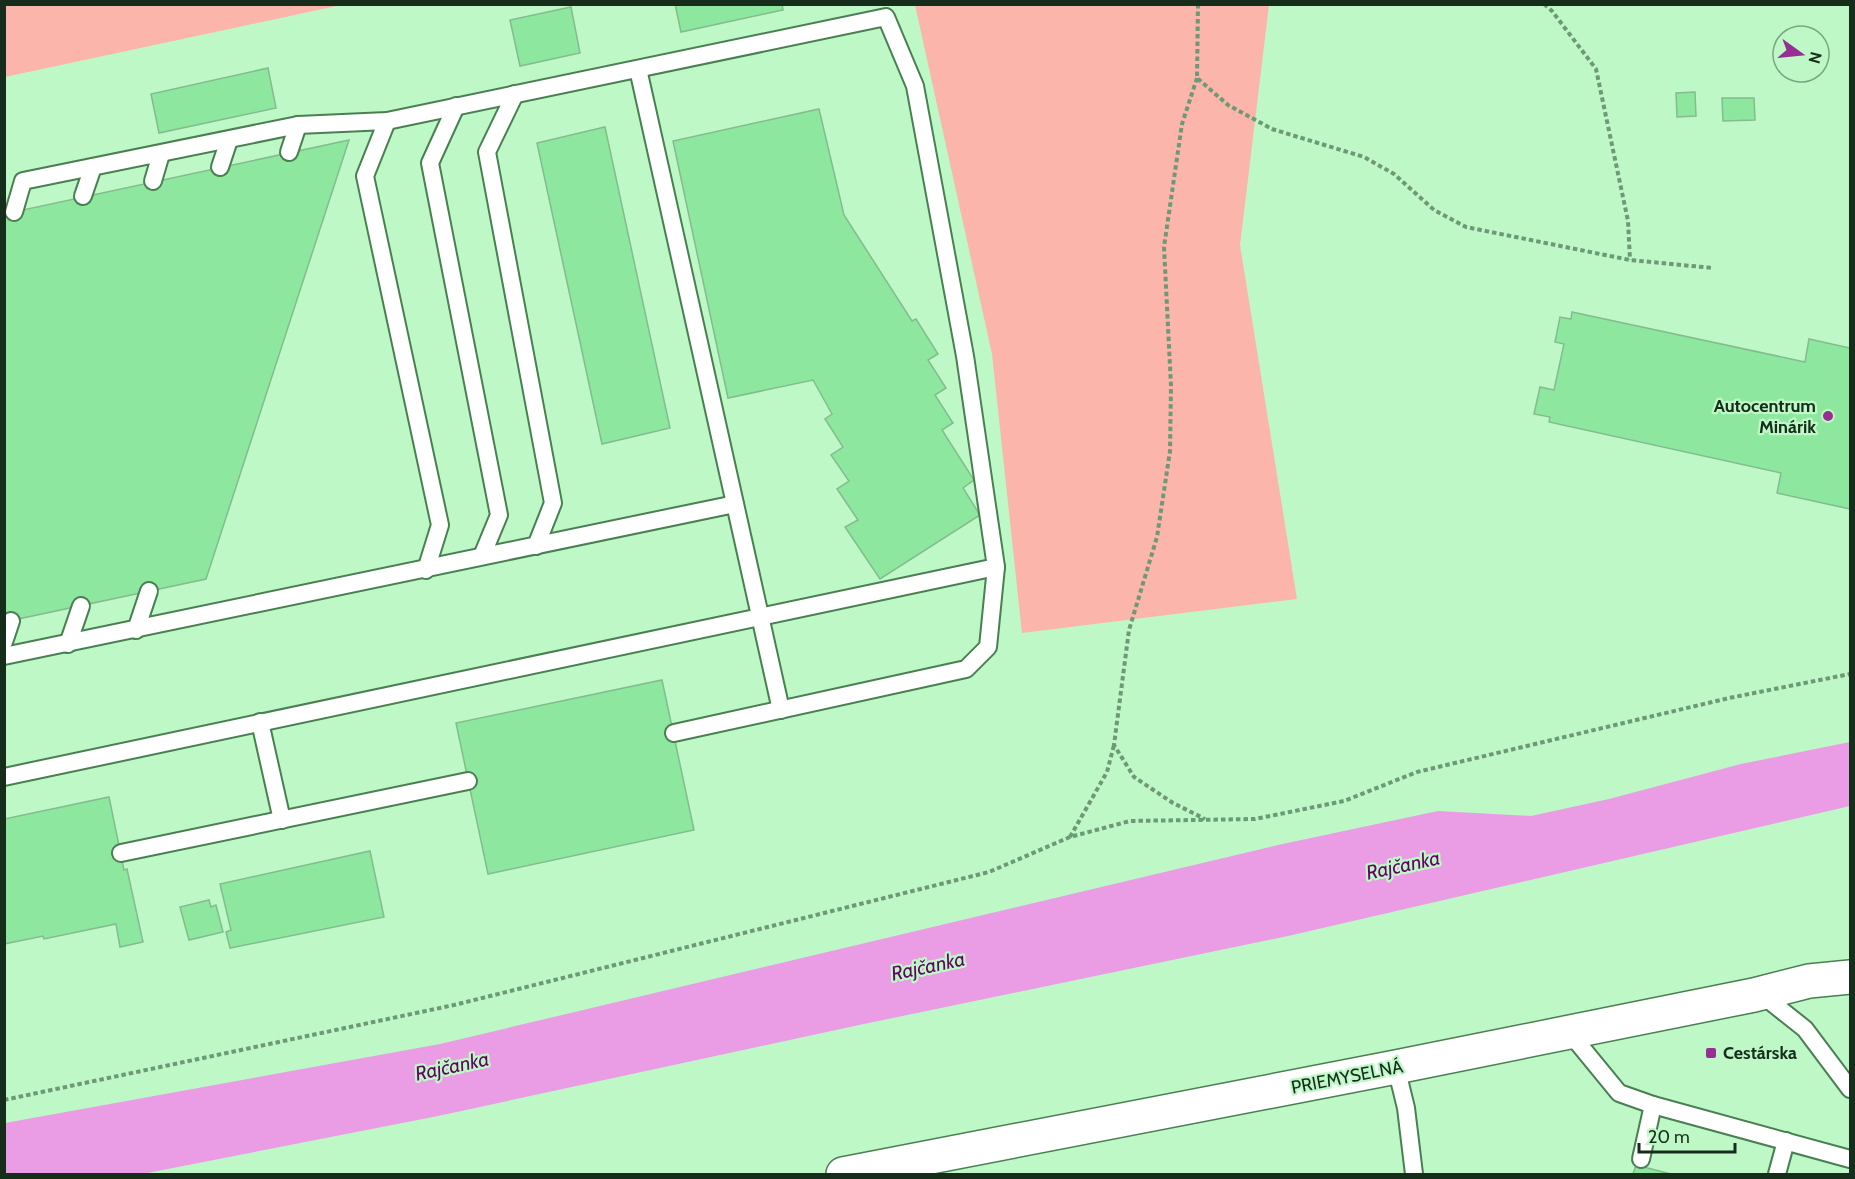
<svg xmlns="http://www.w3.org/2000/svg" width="1855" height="1179" viewBox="0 0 1855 1179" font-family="Cabin,sans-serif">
<rect width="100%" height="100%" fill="#bef8c7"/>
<!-- green -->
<g fill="#fbb5aa">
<polygon points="5,4 341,4 341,5 5,77"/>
<polygon points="915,5 1269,5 1240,245 1297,599 1022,633 992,354"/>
</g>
<!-- water -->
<polygon fill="#ea9ce5" points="1850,742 1850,806 1288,936 859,1025 438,1116 142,1174 5,1174 5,1123 440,1044 1278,845 1438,811 1531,816 1609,799 1741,764"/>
<!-- building -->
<g fill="#8ee79f" stroke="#83bc8d" stroke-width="1.5">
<polygon points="675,4 782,4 783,10 681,32"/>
<polygon points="571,7 580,53 520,66 510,20"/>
<polygon points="268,68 276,108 159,133 151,94"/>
<polygon points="1695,92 1696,116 1677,117 1676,93"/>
<polygon points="1722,98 1754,98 1755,120 1723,121"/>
<polygon points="819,109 844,215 912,321 916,319 938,354 928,360 946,388 935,395 953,423 942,430 974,480 963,488 980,515 880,579 845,527 858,520 837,489 849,481 831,455 843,447 825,419 832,414 813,380 728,398 673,141"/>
<polygon points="605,127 670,428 602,444 537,143"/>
<polygon points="349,140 206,579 4,622 4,214"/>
<polygon points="1572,312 1805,362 1809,339 1850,348 1850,509 1777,493 1781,473 1549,422 1550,417 1534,414 1540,387 1554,390 1564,344 1555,342 1560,317 1571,319"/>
<polygon points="662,680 694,830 488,874 456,723"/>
<polygon points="109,797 124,870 127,869 143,942 120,947 116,924 44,939 43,936 4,944 4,819"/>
<polygon points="370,851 384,917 230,948 226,932 231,930 220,884"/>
<polygon points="209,900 211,907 216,905 223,932 189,940 180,907"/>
<polygon points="1636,1165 1671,1174 1633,1174"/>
</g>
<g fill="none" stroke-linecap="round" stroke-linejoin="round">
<!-- service casing -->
<g stroke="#497f53" stroke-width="20">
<g id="service">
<polyline points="638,69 781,710"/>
<polyline points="515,94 487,152 553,503 536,546"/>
<polyline points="456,106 430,163 499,515 482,556"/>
<polyline points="387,121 365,176 440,525 426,570"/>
<polyline points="289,152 298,125"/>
<polyline points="220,167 229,140"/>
<polyline points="153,181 161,154"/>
<polyline points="83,196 93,167"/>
<polyline points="14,212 23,181 298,125 387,121 886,17 915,86 965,356 996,567 988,647 966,669 674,733"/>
<polyline points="136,630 149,591"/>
<polyline points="4,642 11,621"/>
<polyline points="68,644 81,606"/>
<polyline points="4,656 735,504"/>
<polyline points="260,722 282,820"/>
<polyline points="4,777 996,567"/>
<polyline points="121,853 468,781"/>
<polyline points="1761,994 1805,1029 1850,1089"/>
<polyline points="1569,1032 1619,1093 1653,1105 1850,1159"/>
<polyline points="1396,1067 1406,1108 1414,1174"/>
<polyline points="1641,1159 1653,1105"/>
<polyline points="1777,1174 1786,1141"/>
</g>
</g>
<!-- minor casing -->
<g stroke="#497f53" stroke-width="36">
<polyline id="minor" points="843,1174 1396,1067 1754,995 1809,981 1850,977"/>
</g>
<!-- path -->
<g stroke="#6f9976" stroke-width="4" stroke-dasharray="4.5 3" stroke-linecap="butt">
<polyline points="1198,4 1197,78 1228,105 1272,129 1364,157 1394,174 1434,210 1466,227 1630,260 1713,268"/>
<polyline points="1544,4 1552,11 1596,69 1628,221 1630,260"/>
<polyline points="1197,78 1182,124 1164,247 1171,386 1170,451 1157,537 1129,630 1114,745 1134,777 1173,803 1205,819"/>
<polyline points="1070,837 1107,772 1114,745"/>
<polyline points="4,1100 454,1005 989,872 1070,837 1130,821 1255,819 1344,801 1417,772 1729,698 1850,674"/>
</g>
<!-- service -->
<use href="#service" stroke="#fff" stroke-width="16"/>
<!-- minor -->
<use href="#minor" stroke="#fff" stroke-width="33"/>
</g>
<!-- markers -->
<g fill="#962e93" stroke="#bef8c7" stroke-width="2">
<circle cx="1828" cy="416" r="6"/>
<rect x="1705" y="1047" width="12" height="12" rx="3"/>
</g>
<g text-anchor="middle" stroke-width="4.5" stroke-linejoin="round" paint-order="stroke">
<!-- poi labels -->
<g font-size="18" font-weight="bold" fill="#162d1b" stroke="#bef8c7" text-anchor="end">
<text x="1816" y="412">Autocentrum<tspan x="1816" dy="21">Minárik</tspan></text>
<text x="1723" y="1059" text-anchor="start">Cestárska</text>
</g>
<!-- street labels -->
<g font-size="18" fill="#162d1b" stroke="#bef8c7">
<text transform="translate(1347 1077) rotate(-11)" y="6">PRIEMYSELNÁ</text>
</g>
<!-- water labels -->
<g font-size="20" font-style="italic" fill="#650163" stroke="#bef8c7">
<text transform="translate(1403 865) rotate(-12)" y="7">Rajčanka</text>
<text transform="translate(928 966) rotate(-12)" y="7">Rajčanka</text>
<text transform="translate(452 1066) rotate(-12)" y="7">Rajčanka</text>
</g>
</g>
<!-- border -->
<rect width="1855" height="1179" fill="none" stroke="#162d1b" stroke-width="12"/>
<!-- north arrow -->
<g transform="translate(1801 54) rotate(105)"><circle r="28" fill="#bef8c7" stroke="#7ba782" stroke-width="1.5"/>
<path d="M0-4.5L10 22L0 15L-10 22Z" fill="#962e93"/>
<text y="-9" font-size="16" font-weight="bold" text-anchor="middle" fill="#162d1b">N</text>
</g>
<!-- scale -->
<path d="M1639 1143v9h96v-9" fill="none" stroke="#162d1b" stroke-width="3"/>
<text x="1648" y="1143" font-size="18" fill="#162d1b" stroke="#bef8c7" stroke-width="4.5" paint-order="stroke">20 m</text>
</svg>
